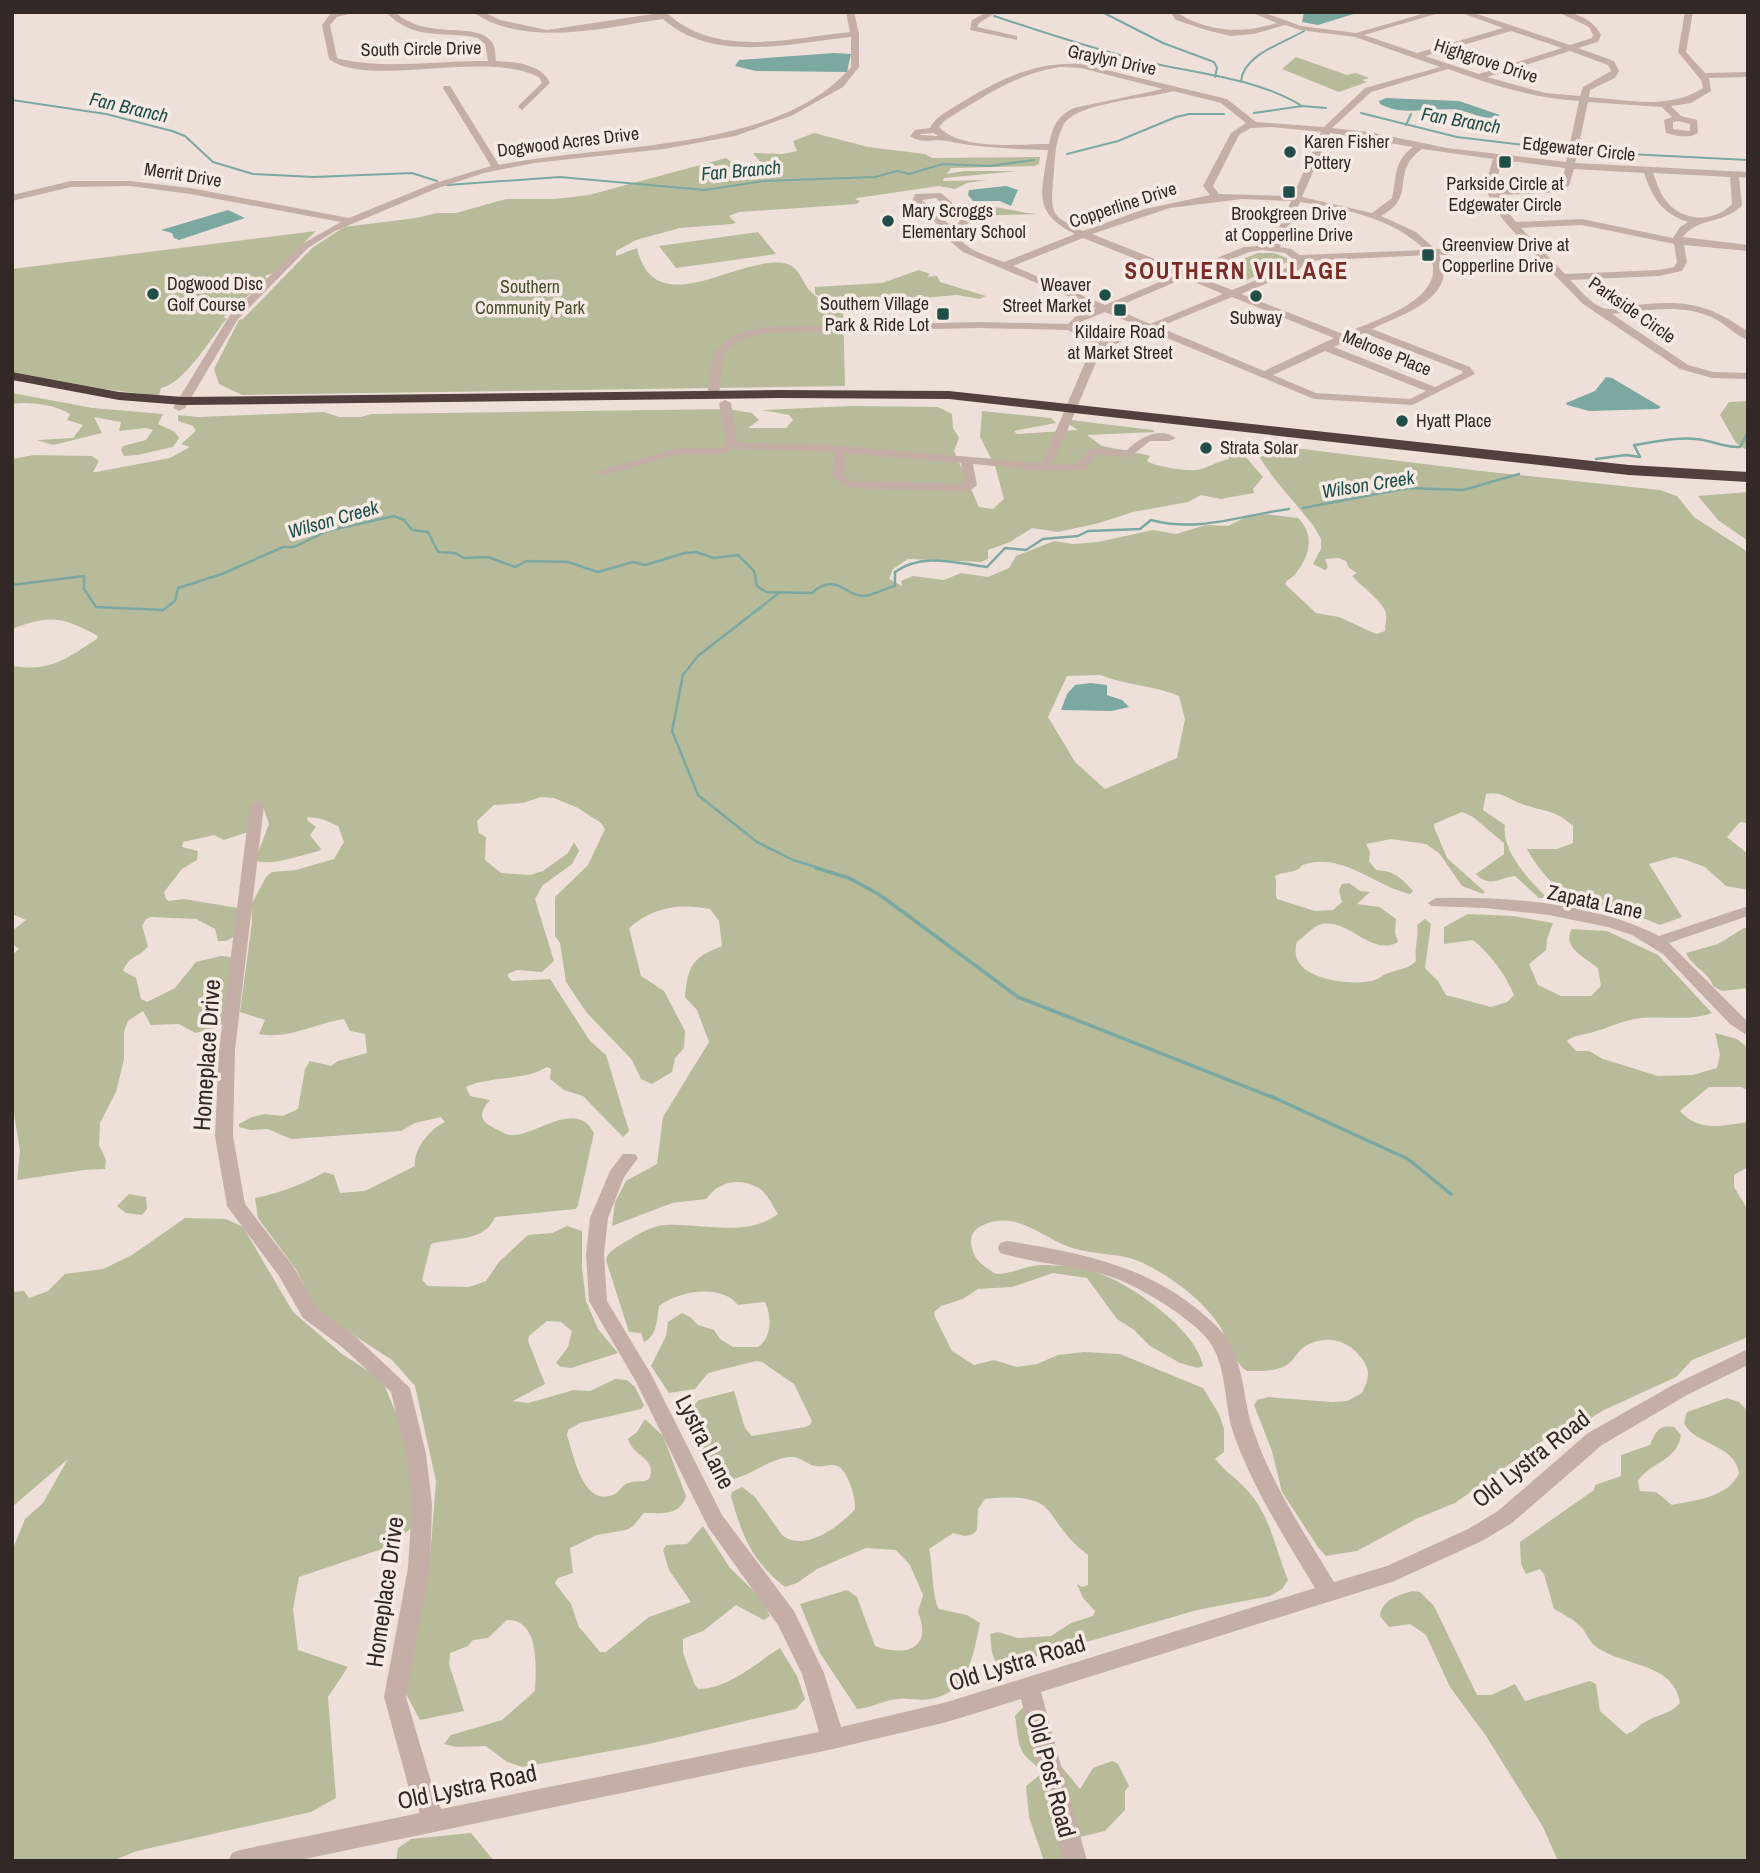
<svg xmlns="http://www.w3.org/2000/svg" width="1760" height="1873" viewBox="0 0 1760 1873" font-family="'Archivo Narrow',sans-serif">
<rect width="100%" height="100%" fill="#eee0d9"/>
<!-- green -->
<g fill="#b7bb9a" fill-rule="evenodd">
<polygon points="1296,57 1347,75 1356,73 1369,78 1362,80 1367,82 1339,92 1282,69"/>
<path d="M 814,133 L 868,147 L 925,154 L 932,158 L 1040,157 L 1039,164 L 1035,166 L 951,168 L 947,174 L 964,171 L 1018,171 L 944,178 L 943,181 L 987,180 L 967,183 L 955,189 L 939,186 L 857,198 L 855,199 L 860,201 L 857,204 L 739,212 L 729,216 L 736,223 L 732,224 L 680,228 L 636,240 L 616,251 L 616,256 L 637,248 C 655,324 735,257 783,263 C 800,265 801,282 811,292 C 818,299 826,302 835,305 L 838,304 L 815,294 L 815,287 L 882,283 L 919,270 L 930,274 L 927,277 L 937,276 L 940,282 L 986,296 L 979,299 L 957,295 L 887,301 L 845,301 L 843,305 L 845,386 L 242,395 L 219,384 L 214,369 L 239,320 L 243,319 L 312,248 L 344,227 L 416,218 L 437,213 L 456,213 L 506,199 L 555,199 L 589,195 L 726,158 C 739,167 750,177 765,168 L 753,153 L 783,154 L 797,151 L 793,141 Z"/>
<path d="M 967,204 C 991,205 1012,211 1036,214 L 972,216 L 961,206 Z"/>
<path d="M 316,231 L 273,273 L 265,276 L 267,279 L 256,285 L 258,287 L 223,318 L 227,318 C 212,337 184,384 161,388 L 159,396 L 104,389 L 12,372 L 12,269 Z"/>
<polygon points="758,232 776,254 676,268 659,246"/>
<polygon points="1258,253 1274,253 1287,258 1288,262 1242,282 1214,271"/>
<path d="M 12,393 L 93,408 L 163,414 L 158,424 L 175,432 L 179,438 L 173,447 L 137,455 L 124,456 L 121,450 L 123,446 L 146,440 L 153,430 L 146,428 L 119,431 L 121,422 L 94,417 L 102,433 L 53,445 L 37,440 L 73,438 L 83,425 L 67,420 L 70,414 C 56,405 29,401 12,404 Z"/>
<polygon points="1748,401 1748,451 1736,443 1720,415 1729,402"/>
<path d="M 851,406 L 938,407 L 952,414 L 953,428 L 959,438 L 954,451 L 979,507 L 993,509 L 1004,499 L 995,466 L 980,437 L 982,411 L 1051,418 L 1056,423 L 1014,431 L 1017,434 L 1078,430 L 1070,425 L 1070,420 L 1153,430 L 1155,432 L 1087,435 L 1102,446 L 1147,455 L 1150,456 L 1147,461 C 1156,467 1186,471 1197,470 C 1205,469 1218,461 1229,459 L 1228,452 L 1238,448 L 1263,477 L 1253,489 L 1254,493 L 1221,499 L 1201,495 L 1188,502 L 1133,512 L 1099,523 L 1058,532 L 1032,528 L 1010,542 L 988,550 L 988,559 L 981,562 L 908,559 L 893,569 L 889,579 L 902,586 L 901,581 L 913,576 L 944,580 L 961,573 L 988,577 L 1009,568 L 1016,556 L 1054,541 L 1073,544 L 1098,542 L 1153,530 L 1176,534 L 1206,525 L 1228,526 L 1244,518 L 1264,514 L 1298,518 C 1315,535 1310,555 1296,573 C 1293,578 1288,578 1285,584 L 1316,613 L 1339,617 L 1376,634 L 1385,631 C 1385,626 1387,619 1386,614 C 1385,603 1360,585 1352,576 L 1357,573 L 1349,568 L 1346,561 L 1338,558 L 1325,559 L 1328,567 L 1325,570 L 1313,564 L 1321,549 L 1321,539 L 1313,525 L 1273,477 L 1250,444 L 1261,444 L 1481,471 L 1660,490 L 1677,496 L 1694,517 L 1748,552 L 1748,823 L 1740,822 L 1727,837 L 1748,854 L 1748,890 L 1726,886 L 1705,867 L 1686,860 L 1674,857 L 1649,864 L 1682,917 L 1660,925 L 1638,916 L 1612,910 L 1567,906 C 1557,884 1537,870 1527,849 L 1557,849 L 1573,843 L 1573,826 C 1557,810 1542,811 1522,804 C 1508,799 1501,791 1486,794 L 1483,810 L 1505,825 C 1501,851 1530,881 1547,898 L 1539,898 L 1515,876 C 1499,878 1489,888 1476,874 L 1504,854 L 1504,843 L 1473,817 L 1462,812 L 1434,824 L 1434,827 L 1447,858 L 1485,892 L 1483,894 L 1462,886 L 1439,853 L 1426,844 L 1391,839 L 1366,844 L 1370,852 L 1369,861 L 1376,870 C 1393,870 1403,879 1413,891 L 1410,894 C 1375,886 1343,853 1306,864 C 1296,867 1306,866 1296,870 C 1290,873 1282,872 1275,876 C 1278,884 1274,890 1277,899 L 1315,911 L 1333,910 L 1342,902 L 1339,890 L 1342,884 L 1349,883 L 1360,891 L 1370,892 L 1357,904 L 1380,907 L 1396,919 L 1395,933 L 1398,942 C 1371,958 1347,915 1319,925 C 1311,928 1304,937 1297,942 C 1285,979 1348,986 1371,981 C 1378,980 1381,976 1386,974 C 1397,969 1407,970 1416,961 C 1414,948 1419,938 1417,925 L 1425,919 L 1431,924 L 1425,968 L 1438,981 L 1446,995 L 1491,1007 L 1507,1002 L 1514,995 C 1506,975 1490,954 1473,940 L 1444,944 L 1444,927 L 1468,914 L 1513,916 L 1553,923 L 1547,939 L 1546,950 L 1529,964 L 1538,985 L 1561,996 L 1591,996 L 1601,986 L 1598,968 C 1587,958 1561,948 1572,929 L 1607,931 L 1658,955 L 1712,1013 C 1691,1021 1665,1016 1641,1018 C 1623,1020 1609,1028 1593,1032 C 1584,1035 1573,1035 1567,1041 L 1576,1051 L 1589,1051 L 1603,1059 L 1658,1076 L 1693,1075 L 1717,1068 L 1720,1055 L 1715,1033 L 1737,1039 L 1748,1048 L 1748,1091 L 1741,1087 L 1709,1087 L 1680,1111 C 1699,1133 1724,1125 1748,1122 L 1748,1167 L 1734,1175 L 1734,1187 L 1748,1210 L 1748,1337 L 1692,1360 L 1676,1377 L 1604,1410 L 1586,1421 L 1559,1429 L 1455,1503 L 1416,1519 L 1357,1551 L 1326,1556 L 1318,1547 L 1282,1492 L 1272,1451 L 1254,1405 L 1257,1400 L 1268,1397 L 1332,1402 L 1347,1401 L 1362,1393 C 1370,1376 1371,1368 1358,1354 C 1344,1338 1323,1335 1304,1347 C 1297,1352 1293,1362 1285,1366 C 1273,1372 1260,1371 1247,1371 C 1235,1365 1226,1334 1217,1322 C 1199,1297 1170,1276 1143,1263 C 1123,1253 1100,1255 1080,1250 C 1045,1243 1019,1207 981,1226 C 974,1230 971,1234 971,1243 C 973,1260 983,1266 996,1274 C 1012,1274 1027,1265 1043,1265 C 1058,1265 1078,1267 1092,1271 C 1126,1280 1197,1329 1203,1366 L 1198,1368 L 1180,1363 L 1150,1346 L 1133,1329 L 1117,1319 L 1087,1278 L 1053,1273 L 1012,1287 L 978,1289 L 963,1299 L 941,1306 L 934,1312 L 935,1317 L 952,1351 L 974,1365 L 994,1360 L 1017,1367 L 1037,1364 L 1058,1355 L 1084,1352 L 1120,1354 L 1203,1388 L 1219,1414 L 1224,1429 L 1224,1452 L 1215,1459 C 1225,1471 1237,1479 1247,1490 C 1271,1516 1275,1549 1288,1580 L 1282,1589 L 1270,1596 L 1197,1610 L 1004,1666 C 990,1662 992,1647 990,1634 L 998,1632 L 1018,1638 L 1051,1636 L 1071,1623 L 1093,1616 L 1095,1611 L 1083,1598 L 1077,1584 L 1082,1587 L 1088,1585 L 1088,1555 C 1038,1517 1065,1491 985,1499 L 978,1509 L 977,1530 C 970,1538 963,1536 953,1533 L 929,1549 C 933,1565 932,1598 939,1609 L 967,1615 L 980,1623 C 973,1655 969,1692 931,1699 C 920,1701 910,1698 899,1699 C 885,1699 872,1708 857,1709 L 820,1653 L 800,1604 L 847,1590 L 857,1597 L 875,1646 C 905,1657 933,1649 918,1612 L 923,1595 L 910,1565 L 896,1550 L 866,1548 L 817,1569 L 797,1583 L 785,1587 C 751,1560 743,1537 731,1497 L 732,1492 L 742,1487 L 755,1497 L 782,1535 C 804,1553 839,1527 855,1509 C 856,1498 848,1470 837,1466 C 830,1463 822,1468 815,1466 C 806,1464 800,1456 790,1457 C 765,1458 737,1489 712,1478 L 684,1416 L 699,1400 L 734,1391 L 745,1428 L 752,1436 L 805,1427 L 810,1425 L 812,1421 L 794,1384 L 762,1362 L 756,1361 L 708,1373 L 695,1389 L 669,1393 L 651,1366 L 666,1336 L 668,1322 L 682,1313 L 690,1317 L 698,1325 L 714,1330 L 720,1339 L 733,1347 L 758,1347 C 772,1337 772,1317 765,1302 L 738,1305 C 721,1283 678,1291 659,1306 C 657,1320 657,1336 644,1342 L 641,1333 L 629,1332 L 606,1260 C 608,1252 613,1250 620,1245 C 633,1237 650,1226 665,1225 C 701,1223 746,1238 778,1214 C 772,1205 767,1192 757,1187 C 738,1177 718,1182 706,1199 L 672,1203 L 612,1226 L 615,1202 L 626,1181 L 657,1164 L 663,1117 L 709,1042 L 697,1010 L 685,997 C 688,965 692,958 722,946 L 719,921 L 710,909 C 679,903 653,907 629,928 L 641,976 L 664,991 L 685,1031 L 684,1048 L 675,1058 L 672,1072 L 652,1084 L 641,1079 L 632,1060 L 587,1013 L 566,982 L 560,943 L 555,936 L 555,897 L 588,865 L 605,829 L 601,823 L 578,808 L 554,798 L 541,797 L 523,803 L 494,805 L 477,821 L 479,833 L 486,837 L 485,860 L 501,873 L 530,875 L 543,871 L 568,853 L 574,842 L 579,851 L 572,864 L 542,886 L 535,899 L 554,961 L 542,972 L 517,970 L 508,974 L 508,977 L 512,981 L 550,979 L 590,1041 L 606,1055 L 629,1131 L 623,1137 L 583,1096 L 564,1090 L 550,1079 L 551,1069 L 547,1067 C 522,1082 492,1075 466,1087 L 470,1096 L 490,1100 C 478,1114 479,1121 496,1129 C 503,1132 507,1136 516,1135 C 540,1132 577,1100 594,1133 L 578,1205 L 576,1209 L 495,1217 C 485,1242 455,1237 431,1244 L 422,1280 L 428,1286 L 469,1287 L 486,1281 L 499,1262 L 528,1235 L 552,1233 L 567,1226 L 582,1231 L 582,1267 L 586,1301 L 598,1329 L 618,1353 L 571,1368 L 561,1367 L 556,1363 L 568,1347 L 572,1331 L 561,1322 L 547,1321 L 529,1336 L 528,1341 L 545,1384 L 513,1401 L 528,1403 L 574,1390 L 590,1391 L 615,1379 L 627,1380 L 635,1387 L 644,1405 L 641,1409 L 580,1423 L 568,1430 L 567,1435 C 574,1456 583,1509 615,1494 C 620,1491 622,1485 628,1483 C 635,1480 642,1483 649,1479 C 658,1458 633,1457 628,1439 L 637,1432 L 645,1419 L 663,1436 L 686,1496 C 680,1516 663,1513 644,1513 L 632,1527 L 626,1530 L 597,1535 L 570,1548 L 573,1573 L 558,1578 L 555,1583 L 571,1604 L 579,1627 L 600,1652 L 606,1652 L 649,1617 L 691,1602 L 669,1570 L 663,1550 L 666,1545 L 687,1544 L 703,1526 L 730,1568 L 762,1599 L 770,1616 L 764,1620 L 736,1605 L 703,1631 L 683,1639 L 683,1653 L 695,1685 L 698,1689 C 731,1688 755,1663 780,1648 L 797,1676 L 805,1699 L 796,1709 L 649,1744 L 523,1767 L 507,1762 L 486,1746 L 456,1747 L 444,1744 L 451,1735 L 502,1720 L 535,1691 C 536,1668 540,1619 507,1620 L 488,1638 L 473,1640 L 468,1646 L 450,1653 L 449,1664 L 464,1711 L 420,1720 L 406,1694 L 429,1570 L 436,1481 L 415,1386 L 392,1360 L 318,1312 L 295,1268 L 258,1218 L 255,1198 C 280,1193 303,1184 325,1172 L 334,1175 L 340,1193 L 365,1191 L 415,1166 C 413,1149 430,1129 445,1122 L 441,1117 L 415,1123 L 401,1131 L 291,1139 L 268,1129 L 250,1130 L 239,1127 L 239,1124 L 252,1117 L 265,1114 L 283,1116 L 298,1109 L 305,1069 L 310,1061 L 331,1066 L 338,1061 L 367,1053 L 365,1034 L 350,1031 L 344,1019 C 315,1023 289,1040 259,1034 L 265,1020 L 240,1012 L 252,922 L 251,905 L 266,877 L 272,872 L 296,870 L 334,859 L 344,842 L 338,826 L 322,819 L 308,817 L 307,820 L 316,827 L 310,835 L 321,849 L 319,851 C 300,855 275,866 256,861 L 256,858 L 269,824 L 262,804 L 254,802 L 250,810 L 248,832 L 224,840 L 214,835 L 183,842 L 182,847 L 198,851 L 197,860 L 182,869 L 164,892 L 166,899 L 169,901 L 184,899 L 238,908 L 234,937 L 226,941 L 218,941 L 215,929 L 196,919 L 151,917 L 146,919 L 142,926 L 148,946 C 140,958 130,954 123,971 L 136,978 L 141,999 L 147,1002 L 175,988 L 196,962 L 221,956 L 231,957 L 227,1020 L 217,1028 L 195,1033 L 179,1024 L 151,1025 L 143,1011 L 128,1021 L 124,1032 L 124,1059 L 116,1092 L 100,1123 L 99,1145 L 106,1160 L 105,1169 L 84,1170 L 17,1180 L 20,1151 L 12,1102 L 12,955 L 19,949 L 12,944 L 12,931 L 26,920 L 12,914 L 12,666 C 52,672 65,659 97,639 L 98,636 C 63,617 51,614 12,629 L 12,459 L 34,455 L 92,456 L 99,461 L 93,472 L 96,472 L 170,458 L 190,447 L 181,444 L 196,431 L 193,426 L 178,421 L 178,415 L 198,417 L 324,412 L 339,417 L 361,417 L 372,414 L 728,409 L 752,413 L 759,420 L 748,428 L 786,428 L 793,420 L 789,415 L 762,410 ZM 1100,675 C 1125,685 1153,685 1179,696 L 1185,719 L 1177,758 L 1105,789 L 1075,762 L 1048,717 L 1067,676 Z"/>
<polygon points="1748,492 1748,541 1718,520 1698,496"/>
<path d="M 1744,928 L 1748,928 L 1748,988 L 1722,991 L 1713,986 C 1708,971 1692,967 1686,953 L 1718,944 Z"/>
<polygon points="129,1194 146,1197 147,1209 142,1215 126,1213 117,1206"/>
<polygon points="185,1218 226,1219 243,1227 293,1312 342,1354 382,1380 402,1427 417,1524 385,1548 299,1577 293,1609 298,1650 348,1667 328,1697 336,1798 311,1812 137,1851 112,1861 12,1861 12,1551 25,1519 43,1503 68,1459 12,1507 12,1292 24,1291 29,1298 48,1291 65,1274 103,1269 132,1255"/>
<path d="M 1727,1398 L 1739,1402 L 1748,1411 L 1748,1861 L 1558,1861 L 1543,1827 L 1486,1736 L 1450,1687 L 1426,1635 L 1410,1624 L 1389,1627 L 1380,1616 C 1382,1599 1399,1595 1413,1591 L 1420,1592 L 1434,1606 L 1477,1695 L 1491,1695 L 1515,1684 L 1525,1701 L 1590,1681 L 1596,1684 L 1600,1711 L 1626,1734 C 1635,1732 1637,1726 1645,1722 C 1658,1714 1669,1715 1680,1703 C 1674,1661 1620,1667 1594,1645 C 1589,1641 1586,1632 1581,1627 C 1573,1619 1563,1614 1554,1609 L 1544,1574 L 1540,1569 L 1526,1574 L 1521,1564 L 1520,1542 L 1594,1490 L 1595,1485 L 1621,1476 L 1621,1455 L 1650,1445 C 1655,1433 1658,1424 1674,1427 L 1681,1435 C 1677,1461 1652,1461 1638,1481 L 1640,1491 L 1656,1492 L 1672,1505 C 1696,1500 1729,1497 1739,1473 C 1735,1444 1694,1445 1684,1423 L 1687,1412 Z"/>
<path d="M 1024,1706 L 1055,1767 L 1061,1766 L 1080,1789 L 1093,1768 L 1112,1761 L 1118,1764 L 1129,1786 L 1125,1791 L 1125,1810 L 1105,1831 L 1080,1837 L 1087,1861 L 1044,1861 L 1029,1817 L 1026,1786 L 1041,1774 C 1038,1764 1027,1761 1022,1751 C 1017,1741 1017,1727 1015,1716 Z"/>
<polygon points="471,1833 494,1861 396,1861 398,1848 411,1839"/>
</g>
<!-- water -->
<g fill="#7ba8a1">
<polygon points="1304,12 1360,12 1318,25 1302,22"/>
<polygon points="834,53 851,54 847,72 756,71 735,66 739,60"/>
<path d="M 1386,98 L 1459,101 L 1500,115 C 1489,122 1475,114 1463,111 C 1436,105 1405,118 1380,104 L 1379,101 Z"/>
<polygon points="1006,186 1018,190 1011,206 1000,201 973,201 968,195 969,190"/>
<polygon points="228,210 245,218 179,240 174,238 172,233 161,230"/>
<polygon points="1606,377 1612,378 1661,407 1658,409 1589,411 1567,405 1566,403 1595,391"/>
<polygon points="1091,683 1107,685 1107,695 1122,700 1129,707 1112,711 1061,710 1067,694 1075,685"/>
</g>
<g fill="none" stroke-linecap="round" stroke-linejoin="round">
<!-- stream-far2 -->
<g stroke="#7ba8a1" stroke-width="2">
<polyline points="1102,12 1163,43 1214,62 1217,68 1215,77"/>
<path d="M 994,16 C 1043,32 1092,49 1143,61 C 1196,74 1255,77 1302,106"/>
<path d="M 1241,81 C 1244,54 1284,43 1304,31"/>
<polyline points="12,100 106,114 172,131 185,136 213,162 253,174 314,177 412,173 437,181"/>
<polyline points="1254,113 1302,106 1326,108"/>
<polyline points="1361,113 1457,137 1558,149"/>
<polyline points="1406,125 1411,114"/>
<polyline points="1589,152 1748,160"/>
<polyline points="1067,154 1118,141 1176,117 1189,114 1224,114"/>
<polyline points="447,185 560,177 705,190 764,181 875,177 897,171 909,174 943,164 989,166 1034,160"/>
</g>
<!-- stream-far1 -->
<g stroke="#7ba8a1" stroke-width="2.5">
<path d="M 1596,459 L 1626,455 L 1640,457 L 1634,445 C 1655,442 1675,437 1696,439 C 1712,440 1723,448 1740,447 L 1748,432"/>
<polyline points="1303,508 1408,488 1463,490 1519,474"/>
<path d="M 12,585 L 84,576 L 84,589 L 96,607 L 163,610 L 175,601 L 178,588 L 222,574 L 283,547 L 294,547 L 327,531 L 394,516 L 404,520 L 412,530 L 428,532 L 438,552 L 455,553 L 464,558 L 488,557 L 515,567 L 527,561 L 568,562 L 598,572 L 633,562 L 645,565 L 685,553 L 696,552 L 714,558 L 738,555 L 754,571 L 757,586 L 766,592 L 812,593 C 839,569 848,602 869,595 C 877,593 886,588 895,586 L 895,572 C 923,552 955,563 987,567 L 1005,548 L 1026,550 L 1043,539 L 1078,536 L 1088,531 L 1140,529 L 1151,520 C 1197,533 1243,515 1289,509"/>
<polyline points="779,593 698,656 683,675 672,731 698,795 757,842 793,860 822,869"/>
</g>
<!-- stream -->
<polyline stroke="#7ba8a1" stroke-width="3.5" points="816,868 849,878 880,895 1018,997 1277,1099 1408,1159 1451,1194"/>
<!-- minor -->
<g fill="#c5aea6" fill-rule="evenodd">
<path d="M 357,12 L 337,17 L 330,25 L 337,58 L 340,59 C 389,70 438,60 488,61 L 485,44 L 478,38 C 443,30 414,42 386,12 L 395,12 C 427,41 471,21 490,40 C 496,45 495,54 496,61 C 514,62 542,64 550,83 L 522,110 L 518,107 L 519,105 L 542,83 L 539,77 C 482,49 368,89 329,59 L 322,25 L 331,13 Z"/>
<path d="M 473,12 L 484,12 L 500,20 L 547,30 L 666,12 C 715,59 790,38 850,32 L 846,12 L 854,12 L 859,34 L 859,67 L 843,87 L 791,116 L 735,136 L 664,149 L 534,163 L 484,173 L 438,188 L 335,231 L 308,248 L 238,319 L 185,408 L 179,411 L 173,408 L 230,315 L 302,244 L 341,222 L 190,194 L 130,186 L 71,187 L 12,201 L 12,195 L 71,181 L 130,181 L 190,188 L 349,218 L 432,184 L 491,166 L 443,88 L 444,86 L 450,86 L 499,165 C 603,143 778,153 851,67 L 851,37 C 791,43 713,64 663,19 C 605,27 526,49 473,12 Z"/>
<polygon points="987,12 997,12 979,23 977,27 1017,36 1017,40 970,30 972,20"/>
<path d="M 1170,12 L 1178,12 C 1184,18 1191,20 1198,23 C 1226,33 1249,31 1277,23 L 1250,12 L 1262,12 L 1301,26 L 1356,33 L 1429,12 L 1443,12 L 1364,35 L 1417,53 L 1503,28 L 1459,12 L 1471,12 L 1570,45 L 1592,38 L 1593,35 L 1589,27 L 1558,12 C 1576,12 1593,19 1601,35 L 1598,42 L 1578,48 L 1614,61 L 1619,71 L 1615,78 L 1590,90 L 1589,97 C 1629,100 1668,110 1703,88 L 1701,80 L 1678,52 L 1685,12 L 1693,12 L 1686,52 L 1705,73 L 1748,72 L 1748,77 L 1709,78 L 1711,91 L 1691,103 L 1671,106 L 1681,116 L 1697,120 L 1698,133 C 1689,139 1677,136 1666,133 L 1664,120 L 1672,117 L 1662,107 L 1588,102 L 1575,163 L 1748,172 L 1748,178 L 1739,177 L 1742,205 C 1726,224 1697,217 1683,237 L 1748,245 L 1748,251 L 1684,245 L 1687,262 L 1682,271 L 1659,276 L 1570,280 C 1579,289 1591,304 1603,308 C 1612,311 1626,306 1635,305 C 1684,300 1708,303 1748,332 L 1748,340 C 1734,335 1724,322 1711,317 C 1680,303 1644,311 1612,314 L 1688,365 L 1713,372 L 1748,373 L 1748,379 L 1712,378 L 1680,369 L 1583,304 L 1531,251 L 1439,255 C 1461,297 1401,315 1372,329 L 1470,367 L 1475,374 L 1412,405 L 1314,399 L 1150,331 C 1132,338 1115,342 1100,353 L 1053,464 L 1078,464 L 1089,449 L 1093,448 L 1127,450 C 1140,438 1158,426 1176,438 L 1170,441 L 1150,441 L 1130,457 L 1096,455 L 1085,470 L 1046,471 L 973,464 L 977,485 L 968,492 L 850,488 L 832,476 L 835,452 L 741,449 L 734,447 L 725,454 L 680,454 L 606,475 L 598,475 L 598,471 L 680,448 L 722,448 L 726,442 L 719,403 L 725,400 L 731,403 L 737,440 L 743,443 L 818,444 L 1042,463 L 1090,351 L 1099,343 L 1088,342 L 1068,330 L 979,328 L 764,333 L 740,340 L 724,353 L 719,395 L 713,398 L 707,395 L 714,352 L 732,336 L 763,327 L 979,322 L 1068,324 L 1075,317 L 1096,308 L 963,252 L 951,242 L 947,233 L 912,201 L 915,194 L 941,193 L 964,213 L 970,222 L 957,233 C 962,250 989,256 1004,262 L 1075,234 C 1031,212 1042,192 1048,150 C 1011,149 982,148 947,141 C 933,138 923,145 910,136 L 915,130 L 930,128 C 935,117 948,111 959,104 C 998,80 1034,61 1081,64 L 1227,99 L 1256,122 L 1324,127 L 1365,88 L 1440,67 L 1355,37 L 1300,30 L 1285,25 L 1254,34 L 1231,36 L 1206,30 L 1176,20 ZM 1511,31 L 1562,48 L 1479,74 L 1425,56 ZM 1570,51 L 1608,65 L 1611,71 L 1583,87 L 1580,96 L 1545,93 L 1487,77 ZM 1061,67 L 1081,68 L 1163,89 L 1074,108 C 1057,116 1053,126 1049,144 C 1018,144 962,151 939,127 L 944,121 C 982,98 1016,73 1061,67 ZM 1448,69 C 1492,85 1533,98 1579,101 L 1566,162 L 1447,148 L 1369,132 L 1332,128 L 1371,92 ZM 1173,91 L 1221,103 L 1246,123 L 1231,133 L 1203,186 L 1210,195 L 1145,209 L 1083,231 C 1053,216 1050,216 1053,183 C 1055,164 1054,143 1063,126 C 1074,102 1148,99 1173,91 ZM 1678,121 L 1690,124 L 1690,131 L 1673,129 L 1673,122 ZM 1272,127 L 1321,132 L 1293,196 L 1219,194 L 1213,186 L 1239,135 L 1251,128 ZM 934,133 L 938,136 L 920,135 L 921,134 ZM 1330,133 L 1413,147 C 1393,162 1397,176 1392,198 L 1372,213 L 1302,197 ZM 1422,149 L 1493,159 C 1491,166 1488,174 1487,181 C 1484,204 1511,228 1526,245 L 1435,249 L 1416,232 L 1381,216 C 1418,197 1389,172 1422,149 ZM 1502,160 L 1565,168 L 1562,182 L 1547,187 L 1497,189 L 1496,184 ZM 1574,169 L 1644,173 C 1653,198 1661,213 1688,222 L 1680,227 L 1673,238 L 1582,219 L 1516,222 L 1505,208 L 1499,195 L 1548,193 L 1569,186 ZM 1653,173 L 1730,177 L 1732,204 C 1715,222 1684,222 1668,203 C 1660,195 1657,183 1653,173 ZM 936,198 L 960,221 L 952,227 L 922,200 ZM 1242,199 L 1291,201 L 1271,245 L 1244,247 L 1185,271 L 1092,234 L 1170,208 ZM 1300,202 C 1343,208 1393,218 1425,250 L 1300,255 L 1291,249 L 1280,247 ZM 1582,225 L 1674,244 L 1677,262 L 1674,267 L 1659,270 L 1565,274 L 1521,228 ZM 1083,238 L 1176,275 L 1105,305 L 1013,266 ZM 1263,250 L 1285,253 L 1295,261 L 1291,266 L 1232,290 L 1194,275 L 1249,252 ZM 1429,255 C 1452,299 1372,321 1343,334 L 1241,294 L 1299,270 L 1306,261 ZM 1185,278 L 1223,294 L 1150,324 L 1114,308 ZM 1232,297 L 1334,338 L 1264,371 L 1159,327 ZM 1105,312 L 1141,327 C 1117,337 1102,341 1078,329 L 1083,321 ZM 1364,333 L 1462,371 L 1463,373 L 1435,387 L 1334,347 ZM 1325,351 L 1426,391 L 1410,399 L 1316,393 L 1273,375 ZM 846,453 L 961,463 L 965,484 L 853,481 L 844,475 Z"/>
<path d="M 257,801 L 264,805 L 235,1050 L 233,1136 L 245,1204 L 293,1266 L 317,1308 L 356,1337 L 410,1388 L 426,1454 L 432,1504 L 430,1568 L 406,1697 L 432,1785 L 441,1809 L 819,1732 L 802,1674 L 778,1625 L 708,1527 L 636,1382 L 589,1301 L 586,1254 L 590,1218 L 610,1171 L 623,1154 L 635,1154 L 638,1158 L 624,1177 L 608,1218 L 604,1254 L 607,1301 L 651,1374 L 722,1515 L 794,1611 L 824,1673 L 841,1727 L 947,1702 L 1315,1588 C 1285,1538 1252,1487 1233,1432 C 1224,1404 1227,1369 1211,1344 C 1196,1321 1146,1291 1120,1280 C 1081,1265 1040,1265 1000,1253 L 998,1248 L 1000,1243 L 1007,1241 C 1078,1252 1147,1265 1203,1314 C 1216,1325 1226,1334 1233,1350 C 1245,1376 1244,1406 1254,1432 C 1272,1485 1305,1534 1334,1582 L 1387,1566 L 1468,1529 L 1498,1511 L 1588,1433 L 1673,1385 L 1748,1349 L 1748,1365 L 1687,1395 L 1602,1445 L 1512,1523 L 1482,1541 L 1392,1582 L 1041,1692 L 1087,1861 L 1063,1861 L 1021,1699 L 947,1722 L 833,1749 L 295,1861 L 228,1861 L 232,1853 L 240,1850 L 420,1813 L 408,1785 L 384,1697 L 408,1568 L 412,1504 L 406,1454 L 391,1392 L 342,1347 L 303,1318 L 279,1276 L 227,1206 L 215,1136 L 219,1050 L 250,805 Z"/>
<path d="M 1436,898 C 1506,896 1596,903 1659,936 L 1748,906 L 1748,916 L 1669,943 L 1748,1022 L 1748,1036 L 1730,1024 L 1663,954 L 1632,935 L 1608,927 L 1549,915 L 1485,908 L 1431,906 L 1428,903 Z"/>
</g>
<!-- highway -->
<polygon fill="#52403e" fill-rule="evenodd" points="12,372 119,392 183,397 779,390 949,391 1629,465 1748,472 1748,482 1629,475 949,399 779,398 183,405 119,400 12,380"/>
</g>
<!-- markers -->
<g fill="#204f49" stroke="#f6ebe4" stroke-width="2.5">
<circle cx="1290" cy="152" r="7"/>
<rect x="1498" y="155" width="14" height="14" rx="3.5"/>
<rect x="1282" y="185" width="14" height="14" rx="3.5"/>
<circle cx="888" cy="221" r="7"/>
<rect x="1421" y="248" width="14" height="14" rx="3.5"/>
<circle cx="153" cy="294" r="7"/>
<circle cx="1105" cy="295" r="7"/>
<circle cx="1256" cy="296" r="7"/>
<rect x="1113" y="303" width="14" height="14" rx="3.5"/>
<rect x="936" y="307" width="14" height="14" rx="3.5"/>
<circle cx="1402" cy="421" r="7"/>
<circle cx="1206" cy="448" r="7"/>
</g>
<g text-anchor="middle" stroke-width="7" stroke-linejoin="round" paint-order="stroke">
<!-- far-street labels -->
<g font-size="18" fill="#322826" stroke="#f6ebe4">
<text transform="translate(421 49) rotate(-1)" y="6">South Circle Drive</text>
<text transform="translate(1112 60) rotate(12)" y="6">Graylyn Drive</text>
<text transform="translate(1486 61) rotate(18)" y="6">Highgrove Drive</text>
<text transform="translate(568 142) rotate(-7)" y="6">Dogwood Acres Drive</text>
<text transform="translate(1579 149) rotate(6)" y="6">Edgewater Circle</text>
<text transform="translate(183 175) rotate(9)" y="6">Merrit Drive</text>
<text transform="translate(1123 205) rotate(-18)" y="6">Copperline Drive</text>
<text transform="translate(1632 310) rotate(35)" y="6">Parkside Circle</text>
<text transform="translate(1387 353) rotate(22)" y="6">Melrose Place</text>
</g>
<!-- far-poi labels -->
<g font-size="18" fill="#322826" stroke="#f6ebe4" text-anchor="start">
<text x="1304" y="148">Karen Fisher<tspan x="1304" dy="21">Pottery</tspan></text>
<text x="1505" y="190" text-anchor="middle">Parkside Circle at<tspan x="1505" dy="21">Edgewater Circle</tspan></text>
<text x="902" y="217">Mary Scroggs<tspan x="902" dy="21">Elementary School</tspan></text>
<text x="1289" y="220" text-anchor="middle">Brookgreen Drive<tspan x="1289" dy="21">at Copperline Drive</tspan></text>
<text x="1442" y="251">Greenview Drive at<tspan x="1442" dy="21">Copperline Drive</tspan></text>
<text x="167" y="290">Dogwood Disc<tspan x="167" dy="21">Golf Course</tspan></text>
<text x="1091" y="291" text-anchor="end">Weaver<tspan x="1091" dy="21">Street Market</tspan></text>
<text x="929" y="310" text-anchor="end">Southern Village<tspan x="929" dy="21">Park &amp; Ride Lot</tspan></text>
<text x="1256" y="324" text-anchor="middle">Subway</text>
<text x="1120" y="338" text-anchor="middle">Kildaire Road<tspan x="1120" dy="21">at Market Street</tspan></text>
<text x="1416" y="427">Hyatt Place</text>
<text x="1220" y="454">Strata Solar</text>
</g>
<!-- far-park labels -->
<g font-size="18" fill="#484d2c" stroke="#f6ebe4">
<text x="530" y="293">Southern<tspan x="530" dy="21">Community Park</tspan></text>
</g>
<!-- far-water labels -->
<g font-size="19" font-style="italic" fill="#204f49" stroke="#f6ebe4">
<text transform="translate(129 107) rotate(13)" y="7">Fan Branch</text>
<text transform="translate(1461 120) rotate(10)" y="7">Fan Branch</text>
<text transform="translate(741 170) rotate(-5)" y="7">Fan Branch</text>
<text transform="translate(1368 484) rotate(-9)" y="7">Wilson Creek</text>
<text transform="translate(333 519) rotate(-16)" y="7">Wilson Creek</text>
</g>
<!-- street labels -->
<g font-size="21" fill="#322826" stroke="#f6ebe4">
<text transform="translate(1595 902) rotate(12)" y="7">Zapata Lane</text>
</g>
<!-- far-district labels -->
<g font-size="23" font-weight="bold" letter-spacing="2" fill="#792b27" stroke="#f6ebe4">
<text x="1237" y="279">SOUTHERN VILLAGE</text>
</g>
<!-- near-street labels -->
<g font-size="24" fill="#322826" stroke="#f6ebe4">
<text transform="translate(207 1055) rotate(-86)" y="8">Homeplace Drive</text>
<text transform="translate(705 1442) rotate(63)" y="8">Lystra Lane</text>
<text transform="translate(1531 1459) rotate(-38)" y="8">Old Lystra Road</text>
<text transform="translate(385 1592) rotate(-82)" y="8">Homeplace Drive</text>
<text transform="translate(1017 1663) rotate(-17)" y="8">Old Lystra Road</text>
<text transform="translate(1051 1775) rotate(75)" y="8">Old Post Road</text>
<text transform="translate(467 1787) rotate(-12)" y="8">Old Lystra Road</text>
</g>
</g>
<!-- border -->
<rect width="1760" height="1873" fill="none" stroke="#322826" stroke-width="28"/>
</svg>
